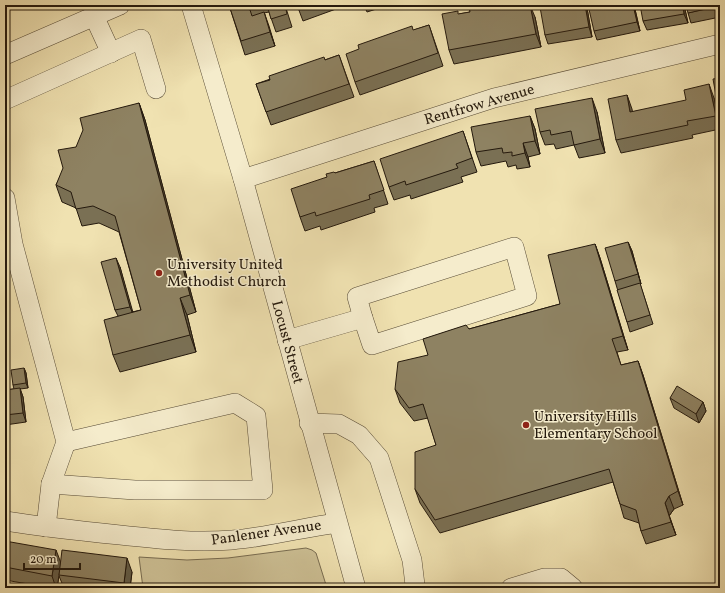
<svg xmlns="http://www.w3.org/2000/svg" width="725" height="593" viewBox="0 0 725 593" font-family="Vollkorn,serif">
<rect width="100%" height="100%" fill="#f0e2b1"/>
<filter id="stains"><feTurbulence type="fractalNoise" baseFrequency=".005" numOctaves="4"/><feColorMatrix values="0 0 0 0 .2 0 0 0 0 .09 0 0 0 0 .02 0 0 0 .5 -.17"/></filter>
<radialGradient id="worn" r=".72"><stop offset=".6" stop-color="#630" stop-opacity="0"/><stop offset="1" stop-color="#630" stop-opacity=".3"/></radialGradient>
<!-- green -->
<polygon fill="#cdc095" stroke="#786c51" points="306,548 312,550 316,553 327,588 143,588 139,557 187,560 228,558"/>
<g fill="none" stroke-linecap="round" stroke-linejoin="round">
<!-- minor casing -->
<g stroke="#574b36" stroke-width="20">
<g id="minor">
<polyline points="191,5 243,179 356,588"/>
<polyline points="94,16 111,53"/>
<polyline points="5,55 120,5"/>
<polyline points="5,100 141,39 156,89"/>
<polyline points="243,179 494,98 720,44"/>
<polyline points="5,198 13,244 66,442 51,484 46,527"/>
<polygon points="514,247 527,296 372,345 363,318 357,297"/>
<polyline points="287,340 363,318"/>
<polyline points="309,423 339,424 359,435 379,458 412,560 415,585 414,588"/>
<polyline points="51,484 135,490 263,490 256,416 235,403 66,442"/>
<path d="M 5,521 C 43,527 81,531 120,535 C 157,539 194,543 232,540 C 267,537 302,528 337,523"/>
<polyline points="511,588 544,578 561,578 573,588"/>
</g>
</g>
<!-- minor -->
<use href="#minor" stroke="#f5eccc" stroke-width="19"/>
</g>
<!-- wall -->
<g fill="#7a7054" stroke="#24190d">
<polygon points="229,5 285,5 292,27 276,32 269,12 264,13 275,46 245,55"/>
<polygon points="297,5 347,5 303,21"/>
<polygon points="364,5 389,5 367,12"/>
<polygon points="469,5 498,5 499,7 535,17 541,47 454,64 449,50 459,14 470,12"/>
<polygon points="549,5 586,5 587,8 592,37 548,44 545,35"/>
<polygon points="634,5 640,31 597,40 594,31"/>
<polygon points="684,5 688,23 647,30 643,21"/>
<polygon points="720,5 720,17 691,23 688,13"/>
<polygon points="429,25 443,66 360,95 355,82 414,30"/>
<polygon points="339,55 354,97 271,125 256,84"/>
<polygon points="627,95 632,112 714,98 720,125 720,129 692,135 693,138 621,153 616,140"/>
<polygon points="139,103 145,120 196,312 187,315 196,352 120,372 113,355 118,316 115,310 120,267 132,312 141,310 119,232 99,223 82,226 76,208 62,202 56,185 76,147"/>
<polygon points="597,112 605,153 579,158 574,145 556,149 554,144 545,145 540,132"/>
<polygon points="530,116 535,129 540,154 528,157 530,167 517,169 516,165 508,167 506,161 481,166 476,152"/>
<polygon points="463,131 477,172 461,177 463,182 411,199 410,195 394,200 389,187"/>
<polygon points="374,161 388,204 374,208 375,212 321,230 320,226 305,231 300,217 327,177 335,173"/>
<polygon points="628,242 632,251 641,284 640,284 653,324 630,332 615,281"/>
<polygon points="595,244 600,258 628,350 617,352 621,365 638,361 643,375 683,505 674,509 669,516 676,535 646,544 641,531 639,523 624,518 620,504 613,482 440,533 420,503 415,489 436,445 428,418 414,421 400,403 395,389 428,355 469,329 560,304"/>
<polygon points="24,368 26,373 28,388 20,389 23,397 26,422 5,425 5,390 14,389 13,385"/>
<polygon points="670,398 703,402 706,411 699,423 674,408"/>
<polygon points="5,541 61,562 132,572 130,588 64,588 59,576 57,588 51,588 5,580"/>
</g>
<!-- shaded-wall -->
<g fill="#635b45" stroke="#24190d">
<polygon points="530,5 535,17 541,47 536,34"/>
<polygon points="585,5 586,5 587,8 592,37 589,27"/>
<polygon points="633,5 634,5 640,31 637,22"/>
<polygon points="683,5 684,5 688,23 684,14"/>
<polygon points="264,12 269,26 275,46 270,32"/>
<polygon points="709,84 714,98 720,127 716,116"/>
<polygon points="627,95 632,109 635,126 630,112"/>
<polygon points="592,98 597,112 605,153 600,139"/>
<polygon points="139,103 145,120 196,312 190,295"/>
<polygon points="530,116 535,129 540,154 535,141"/>
<polygon points="523,143 528,157 530,167 525,153"/>
<polygon points="628,242 632,251 641,284 638,274"/>
<polygon points="595,244 600,258 628,350 623,336"/>
<polygon points="116,258 120,267 134,316 130,307"/>
<polygon points="180,298 187,315 196,352 190,335"/>
<polygon points="638,361 643,375 683,505 678,491"/>
<polygon points="24,368 26,373 28,388 26,383"/>
<polygon points="20,388 23,397 26,422 23,413"/>
<polygon points="703,402 706,411 699,423 696,414"/>
<polygon points="669,496 674,509 669,516 676,535 665,503"/>
<polygon points="56,550 61,563 57,588 56,588 52,576"/>
<polygon points="127,558 132,572 130,588 125,588 124,583"/>
</g>
<!-- building -->
<g fill="#8e8262" stroke="#24190d">
<polygon points="229,5 255,5 249,7 252,16 264,12 270,32 241,41"/>
<polygon points="267,5 285,5 287,14 271,19"/>
<polygon points="297,5 305,5 298,7"/>
<polygon points="469,5 497,5 497,8 511,5 530,5 536,34 449,50 442,14 458,11 458,14 470,12"/>
<polygon points="549,5 585,5 589,27 545,35 540,7"/>
<polygon points="588,5 633,5 637,22 594,31"/>
<polygon points="640,5 683,5 684,14 643,21"/>
<polygon points="686,5 720,5 720,6 688,13"/>
<polygon points="429,25 438,53 355,82 346,54 359,49 358,45 412,26 413,30"/>
<polygon points="339,55 349,84 266,112 256,84 270,80 269,76 324,57 325,60"/>
<polygon points="720,78 720,118 713,79"/>
<polygon points="709,84 716,116 687,121 688,125 616,140 608,99 627,95 630,112 686,100 684,90"/>
<polygon points="592,98 600,139 574,145 571,131 551,135 550,130 540,132 535,109"/>
<polygon points="139,103 190,295 180,298 190,335 113,355 104,320 141,310 115,216 93,206 76,209 71,192 56,185 63,168 58,150 76,147 83,130 80,118"/>
<polygon points="530,116 535,141 523,143 525,153 512,156 512,152 503,153 502,148 476,152 471,127"/>
<polygon points="463,131 472,158 456,164 458,168 406,185 405,181 389,187 380,159"/>
<polygon points="374,161 384,190 369,195 370,199 316,216 315,212 300,217 291,189 327,177 326,174 334,172 335,173"/>
<polygon points="628,242 638,274 615,281 605,248"/>
<polygon points="595,244 623,336 612,339 621,365 638,361 678,491 669,496 665,503 671,522 641,531 636,510 620,504 609,469 435,520 415,489 415,452 436,445 423,404 409,408 395,389 398,362 428,355 423,339 466,325 469,329 560,304 548,255"/>
<polygon points="116,258 130,307 115,310 101,262"/>
<polygon points="640,283 650,315 627,322 617,290"/>
<polygon points="24,368 26,383 13,385 11,370"/>
<polygon points="677,386 703,402 696,414 670,398"/>
<polygon points="20,388 23,413 5,415 5,390"/>
<polygon points="5,541 56,550 52,576 5,567"/>
<polygon points="62,550 127,558 124,583 59,575"/>
</g>
<!-- markers -->
<g fill="#8f2418" stroke="#f5eccc" stroke-width="1.5">
<circle cx="159" cy="273" r="4"/>
<circle cx="526" cy="425" r="4"/>
</g>
<g text-anchor="middle" stroke-width="3" stroke-linejoin="round" paint-order="stroke">
<!-- street labels -->
<g font-size="15" fill="#24190d" stroke="#f5eccc">
<text transform="translate(479 104) rotate(-16)" y="5">Rentfrow Avenue</text>
<text transform="translate(288 342) rotate(75)" y="5">Locust Street</text>
<text transform="translate(266 532) rotate(-8)" y="5">Panlener Avenue</text>
</g>
<!-- poi labels -->
<g font-size="15" fill="#24190d" stroke="#f5eccc" text-anchor="start">
<text x="167" y="269">University United<tspan x="167" dy="17">Methodist Church</tspan></text>
<text x="534" y="421">University Hills<tspan x="534" dy="17">Elementary School</tspan></text>
</g>
</g>
<!-- margin -->
<rect width="725" height="593" fill="none" stroke="#f0e2b1" stroke-width="20"/>
<rect x="6" y="6" width="713" height="581" fill="none" stroke="#24190d" stroke-width="2"/>
<rect x="10" y="10" width="705" height="573" fill="none" stroke="#24190d"/>
<!-- scale -->
<path d="M24 563v6h56v-6" fill="none" stroke="#24190d" stroke-width="2"/>
<text x="30" y="563" font-size="12" fill="#24190d" stroke="#f5eccc" stroke-width="3" paint-order="stroke">20 m</text>
<rect width="100%" height="100%" filter="url(#stains)"/>
<rect width="100%" height="100%" fill="url(#worn)"/>
</svg>
